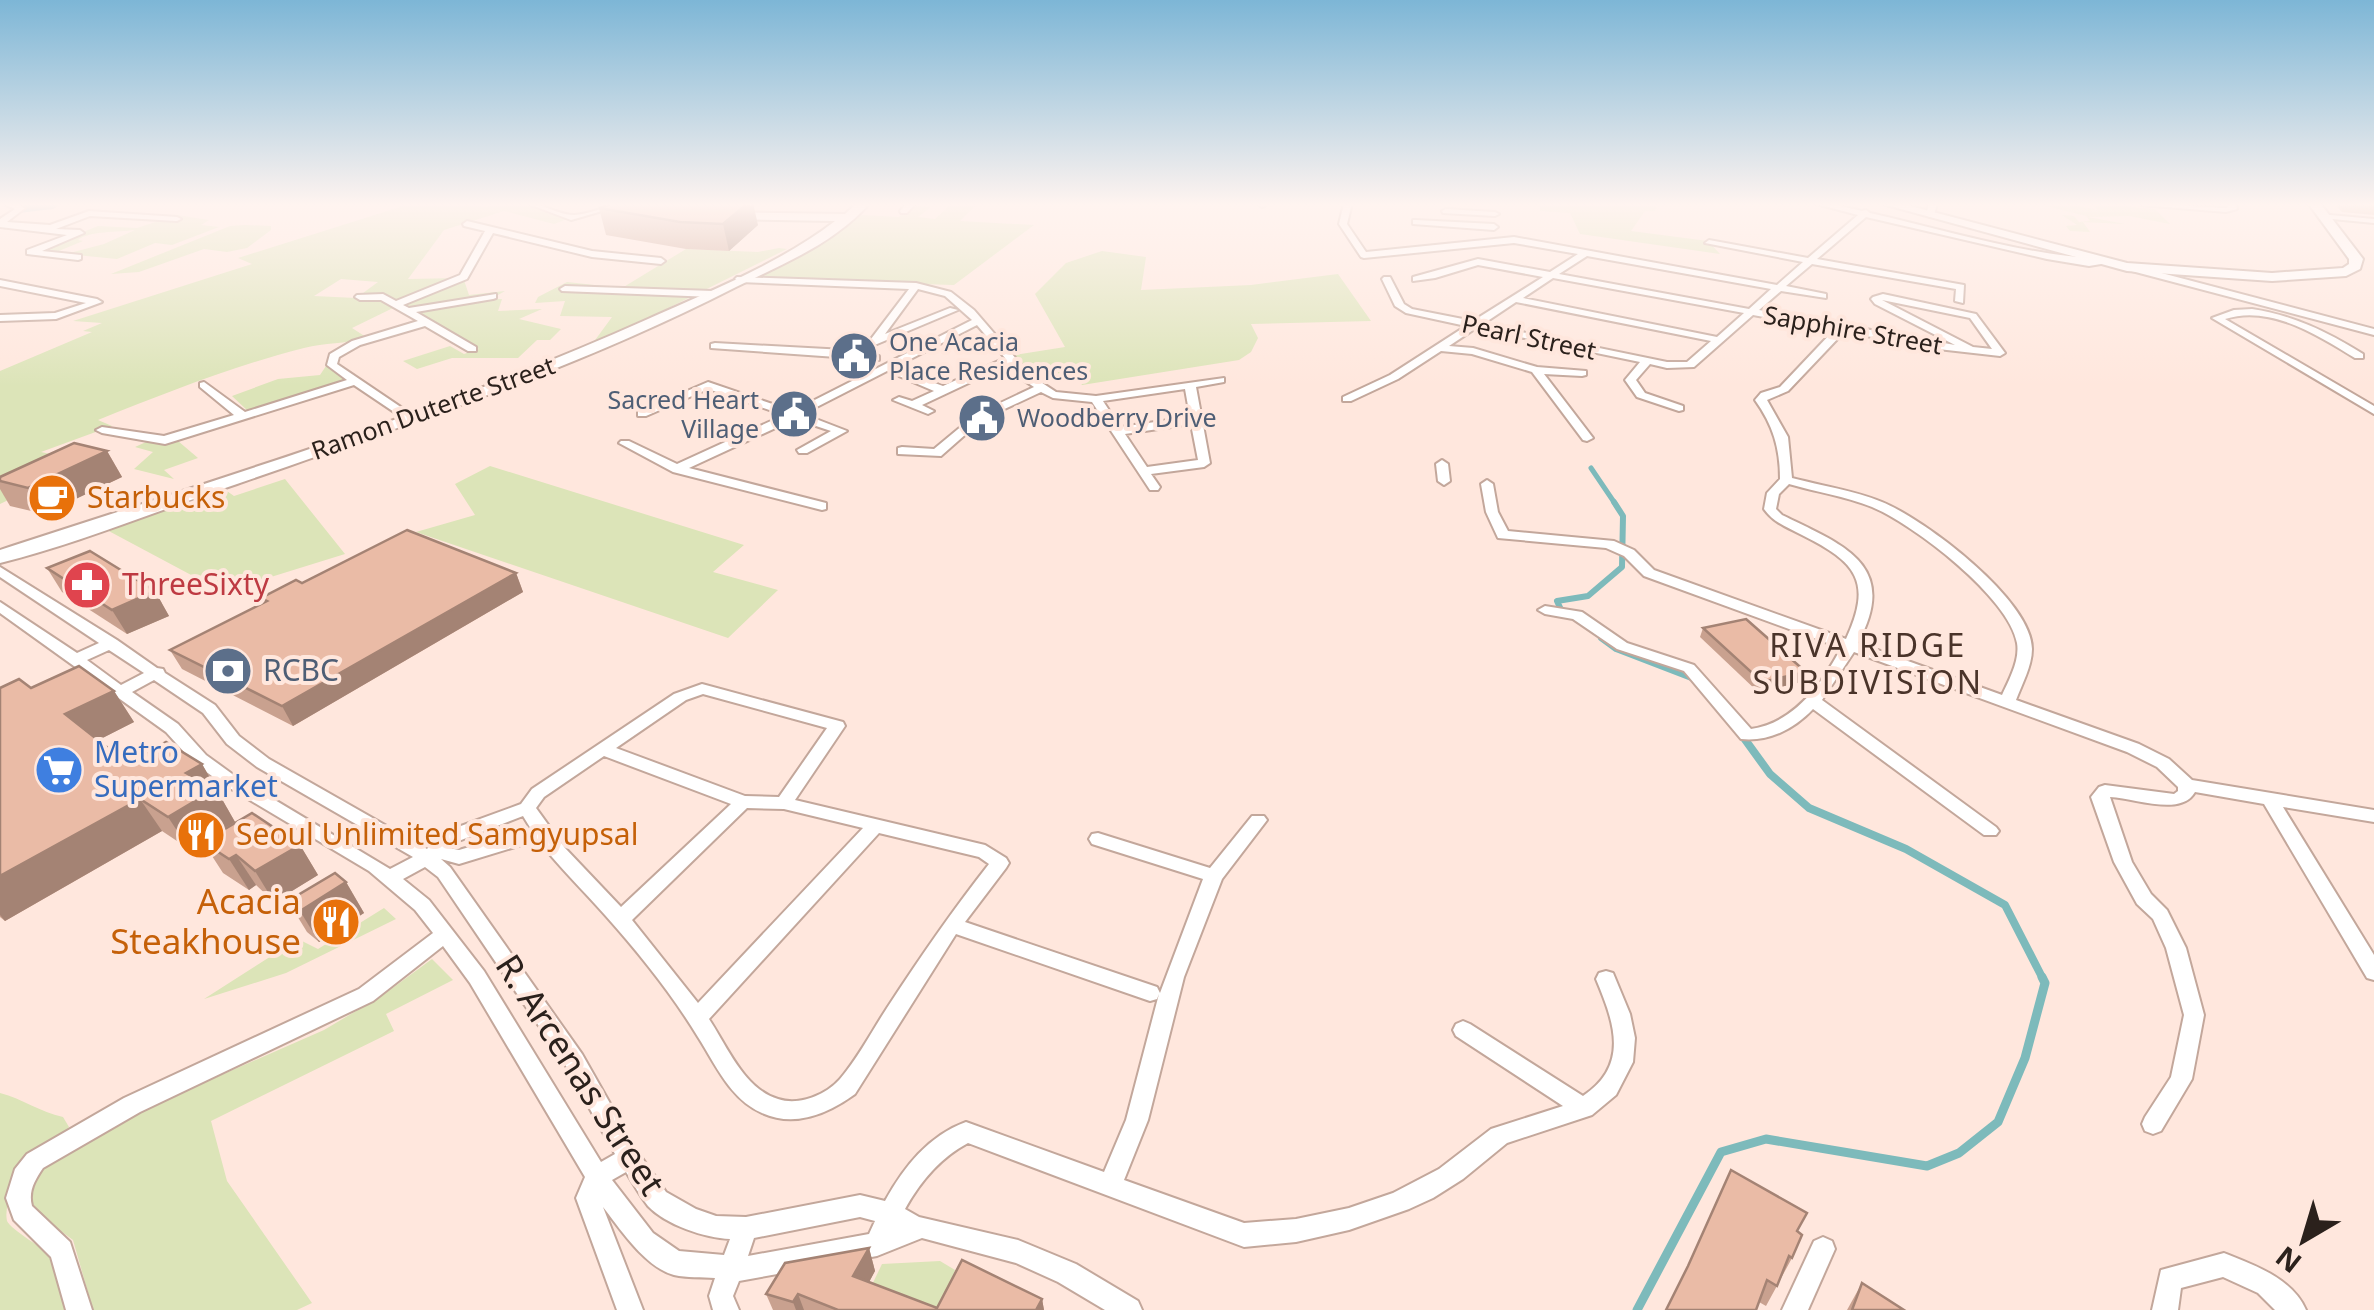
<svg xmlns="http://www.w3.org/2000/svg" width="2374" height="1310" viewBox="0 0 2374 1310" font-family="'Noto Sans',sans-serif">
<rect width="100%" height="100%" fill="#ffe7dd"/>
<!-- green -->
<g fill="#dce4b8">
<path d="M 388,203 L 457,203 L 485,207 L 519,203 L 567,219 L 554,224 L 504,211 L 444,230 L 408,279 L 460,278 L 401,301 L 386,296 L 359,296 L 378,282 L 341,279 L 314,296 L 377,299 L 393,308 L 352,328 L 366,337 C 345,345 325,342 304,348 C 233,366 166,393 98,420 L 112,426 L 41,452 L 87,462 L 0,504 L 0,371 L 92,332 L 83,331 L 102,323 L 73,321 L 252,264 L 238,258 L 400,207 Z"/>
<polygon points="952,203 978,203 960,221 1034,225 954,285 757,279 862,215 899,217 912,206 931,207 918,217 935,219"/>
<polygon points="1540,203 1632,203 1657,207 1655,211 1645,211 1631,231 1708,241 1720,254 1580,234 1570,213 1540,211"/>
<polygon points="2034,203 2064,203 2098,210 2092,203 2155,209 2170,224 2129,216 2088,217 2125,224 2083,222 2090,232 2070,231 2066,226 2077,225 2062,215 2074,216 2079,222 2090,221 2086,216"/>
<path d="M 177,215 L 209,220 L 201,225 L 219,227 L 172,245 L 155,243 L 117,259 L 66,254 L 104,244 L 135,230 C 118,232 88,231 78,240 L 83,241 L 54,253 L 37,251 L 98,226 L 137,228 Z"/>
<polygon points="245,225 271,226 271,230 247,248 227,252 204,249 139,272 111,274 230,226"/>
<polygon points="779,248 787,249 590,347 612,317 560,316 565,301 535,303 538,297 567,282 622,288 686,249 758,252"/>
<path d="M 1102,251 L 1146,257 L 1141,290 L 1251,285 L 1338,274 L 1371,321 L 1251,324 L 1258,338 L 1251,352 L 1239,360 L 1082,385 L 1074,371 C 1043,375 1035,382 1015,355 L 1065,347 L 1035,294 L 1066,263 Z"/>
<polygon points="464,280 469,295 505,291 491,299 502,299 498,311 542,309 519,319 561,329 550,340 537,340 518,358 452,358 417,369 403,361 450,346 464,354 479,349 402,302"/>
<polygon points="326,366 347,381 249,412 232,396 278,379 320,375"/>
<polygon points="178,441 198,458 164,470 174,479 134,469 153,452 135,447 146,442"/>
<polygon points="490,466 744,545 713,572 778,590 728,638 416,532 475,515 455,484"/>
<polygon points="285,479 345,554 223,592 105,529 224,489 234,496"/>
<polygon points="384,908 396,919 286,973 204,999 298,939 318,949"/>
<polygon points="432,959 453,980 386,1014 394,1031 211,1121 227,1181 312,1303 297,1310 93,1310 73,1240 32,1210 28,1189 45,1165 112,1123 324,1030 383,995"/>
<path d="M 0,1093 C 23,1099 40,1112 63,1117 L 69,1127 C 53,1148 0,1188 7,1221 C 11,1230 45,1249 56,1259 L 67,1310 L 0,1310 Z"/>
<polygon points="940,1261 955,1270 942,1309 870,1289 882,1264"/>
</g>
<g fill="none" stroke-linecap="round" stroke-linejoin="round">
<!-- stream-far3 -->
<polyline stroke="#7dbabb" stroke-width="5" points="1591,468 1616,505"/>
<!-- stream-far2 -->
<g stroke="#7dbabb" stroke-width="6">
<polyline points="1562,612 1557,601 1588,596 1622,567 1623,516 1614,502"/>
<polyline points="1601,638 1616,649 1694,679"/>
</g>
<!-- stream-far1 -->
<polyline stroke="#7dbabb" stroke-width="8" points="1741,734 1770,774 1809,808 1906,849 2005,905 2043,979"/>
<!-- stream -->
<polyline stroke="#7dbabb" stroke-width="9" points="1637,1310 1721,1152 1766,1139 1927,1166 1959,1153 1998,1122 2025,1058 2045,983 2042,977"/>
<!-- river -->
<polygon fill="#7dbabb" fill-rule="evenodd" points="25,203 62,203 53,209 18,213 18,205"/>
<!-- street casing -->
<g stroke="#c3a79b" stroke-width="4">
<g id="street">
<polygon points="1,203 13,203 25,208 7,222 50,225 89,211 177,217 181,219 177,221 90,216 56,229 80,230 84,233 42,251 81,255 81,259 78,260 27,254 27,250 67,235 0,227 0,219 15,209"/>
<path d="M 526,203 C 543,203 558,215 574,215 C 593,214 610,203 630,203 L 571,220 Z"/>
<polygon points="907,203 916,203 907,213 901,213 900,211"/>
<polygon points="1257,203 1265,203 1266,205 1262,207"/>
<path d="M 1344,203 L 1352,203 L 1347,224 L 1366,252 L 1514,237 L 1777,285 L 1803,262 L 1705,243 L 1709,240 L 1808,258 L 1858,215 L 1813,203 L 1828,203 L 1862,211 L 1866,210 L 1870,213 C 1945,230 2031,257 2107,259 L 2107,263 L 2089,266 L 2047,259 L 1866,217 L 1817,259 L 1964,285 L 1963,303 L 1955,301 L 1956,289 L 1812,264 L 1786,286 L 1826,294 L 1826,298 L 1781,291 L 1759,310 L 1955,345 L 1875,304 L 1871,299 L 1873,297 L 1883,294 L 1976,314 L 2005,353 L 2000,356 L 1938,349 L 1844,332 L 1788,391 L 1767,400 L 1788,437 L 1792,478 C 1822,486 1853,490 1882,502 C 1924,519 2032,600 2032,649 C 2032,666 2022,684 2016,700 L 2139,744 L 2169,759 L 2192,780 L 2374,810 L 2374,822 L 2283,807 L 2374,955 L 2374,980 L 2367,978 L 2264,804 L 2195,792 C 2181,817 2135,798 2110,797 L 2132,862 L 2151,894 L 2167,910 L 2186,948 L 2204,1015 L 2192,1079 L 2161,1131 L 2153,1134 L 2145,1131 L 2142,1124 L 2145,1117 L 2171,1077 L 2184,1015 L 2166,948 L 2153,919 L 2137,904 L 2114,862 L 2091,797 L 2099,787 L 2105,785 L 2174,794 L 2178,791 L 2178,787 L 2157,767 L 2127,752 L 1854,652 L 1822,700 L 1996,827 L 1999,831 L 1996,835 L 1984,835 L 1813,709 C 1794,729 1769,742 1741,739 L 1684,671 L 1617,649 L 1573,619 L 1545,614 L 1538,610 L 1545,606 L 1582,612 L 1627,643 L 1694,665 L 1751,729 C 1794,723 1822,684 1841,648 L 1644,576 L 1624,556 L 1606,548 L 1498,538 L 1486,512 L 1481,484 L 1487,480 L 1493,484 L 1498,512 L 1508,531 L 1614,541 L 1634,550 L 1654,570 L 1846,639 C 1873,581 1856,562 1802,535 C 1787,527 1774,523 1764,509 L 1767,493 L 1780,479 C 1780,448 1773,425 1755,400 L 1761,393 L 1780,387 L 1834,330 L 1753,315 L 1694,367 L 1667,368 L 1650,364 L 1636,380 L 1645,393 L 1683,406 L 1683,410 L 1679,411 L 1637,397 L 1625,380 L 1640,362 L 1476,328 L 1449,346 L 1473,348 L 1537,367 L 1586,371 L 1586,375 L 1582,376 L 1544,374 L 1593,438 L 1587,441 L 1583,440 L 1532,372 L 1472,354 L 1441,351 L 1398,379 L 1351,401 L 1343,401 L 1343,397 L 1390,375 L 1466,326 L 1406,313 L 1395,306 L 1382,279 L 1384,277 L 1390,277 L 1404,304 L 1412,309 L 1473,321 L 1543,277 L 1478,265 L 1435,278 L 1413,281 L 1413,277 L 1478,259 L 1550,272 L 1578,254 L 1514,243 L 1364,258 L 1361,257 L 1339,224 ZM 1587,256 L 1771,289 L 1749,309 L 1559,274 ZM 1553,278 L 1744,313 L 1717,337 L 1523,298 ZM 1882,300 L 1970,318 L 1992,349 L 1973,347 ZM 1516,302 L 1711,341 L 1687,362 L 1667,362 L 1483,324 ZM 1789,484 C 1816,492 1845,496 1872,507 C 1913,524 2009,597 2017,643 C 2020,660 2009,680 2002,695 L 1858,643 C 1900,564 1843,545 1782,515 L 1776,509 L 1779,494 Z"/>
<polygon points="1929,203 1937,203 1934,215 1930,217 1926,215"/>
<polygon points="2137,203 2226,208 2228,207 2227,203 2235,203 2237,209 2226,212 2141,205"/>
<polygon points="1446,209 1495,212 1499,214 1495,216 1443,213 1442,211"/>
<polygon points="2319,214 2374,219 2374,223 2322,218 2319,218"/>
<polygon points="1416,220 1494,224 1498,227 1494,230 1413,224 1413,220"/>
<polygon points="467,221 592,251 661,258 665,261 661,264 592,257 493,233 467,279 403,305 409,308 496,294 496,298 493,299 416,312 476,347 476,351 468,351 425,326 360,345 339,357 337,364 414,416 414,420 406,420 354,385 165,444 102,433 96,430 102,427 164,436 234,415 200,387 200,383 204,382 245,412 347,380 327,365 330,354 352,341 418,321 381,300 360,300 355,297 357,295 383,294 396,301 460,275 485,231 464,226 463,224"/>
<polygon points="2131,265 2374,329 2374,335 2128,270 2126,268"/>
<path d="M 737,277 L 916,283 L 951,292 L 974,310 L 1030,375 L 1056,392 L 1096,396 L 1224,378 L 1224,382 L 1196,387 L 1210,463 L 1204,467 L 1151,474 L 1160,487 L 1158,490 L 1150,490 L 1092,402 L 1053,398 L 1041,392 L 983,419 L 941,456 L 898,454 L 898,448 L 902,447 L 934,449 L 975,415 L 1034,387 L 1022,379 L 1009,364 L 922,405 L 934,411 L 928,414 L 893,400 L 899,397 L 912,401 L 934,391 L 887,371 L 803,414 L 847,431 L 807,453 L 799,453 L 797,450 L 831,431 L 795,419 L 689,468 L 826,503 L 826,509 L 822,510 L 673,472 L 619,443 L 621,441 L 629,441 L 677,464 L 784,415 L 708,389 L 646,416 L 638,416 L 638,412 L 708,382 L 793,411 L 972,320 L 945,296 L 918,289 L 885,334 L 950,308 L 958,310 L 858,352 L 879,356 L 879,360 L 711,348 L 711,344 L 715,343 L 845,350 L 871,339 L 909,289 L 740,282 L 735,279 ZM 977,325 L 1005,358 L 943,386 L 893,368 ZM 1185,389 L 1190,417 L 1120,427 L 1103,401 ZM 1191,424 L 1198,460 L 1147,467 L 1125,434 Z"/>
<polygon points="0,280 97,299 102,302 56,319 0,321 0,315 55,313 86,303 0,286"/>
<polygon points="565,286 713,291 718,294 713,297 562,291 560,289"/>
<path d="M 2252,309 C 2293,315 2328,332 2363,354 L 2363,358 L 2355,358 C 2319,336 2270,304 2225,319 L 2374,406 L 2374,414 L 2212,318 L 2234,310 Z"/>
<polygon points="1442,460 1448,464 1450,481 1444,485 1438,481 1436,464"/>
<path d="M 0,567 L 117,640 L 157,668 L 163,669 L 165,673 L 215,705 L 239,736 L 269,759 L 427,849 L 439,834 L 521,804 L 532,789 L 674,694 L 702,684 L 843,722 L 845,726 L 795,800 L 985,845 L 1006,858 L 1009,863 L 1006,868 L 965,922 L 1157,987 L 1160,993 L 1203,879 L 1092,844 L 1089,839 L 1092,834 L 1098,833 L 1210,868 L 1252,816 L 1264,816 L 1267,820 L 1264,824 L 1222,879 L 1184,977 L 1148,1120 L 1124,1180 L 1244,1223 L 1296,1219 L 1349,1208 L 1393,1193 L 1439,1169 L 1491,1129 L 1563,1106 L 1456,1036 L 1453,1030 L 1456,1024 L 1463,1021 L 1470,1024 L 1583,1096 C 1630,1065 1614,1022 1596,979 L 1599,973 L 1606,971 L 1613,973 L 1630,1014 L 1635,1038 L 1633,1062 L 1616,1095 L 1592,1115 L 1507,1143 L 1463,1179 L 1433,1198 L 1409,1209 L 1349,1230 L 1296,1242 L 1244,1247 L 968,1143 C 940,1158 920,1182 905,1209 L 919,1217 L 1018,1240 L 1076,1264 L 1138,1301 L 1142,1310 L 1105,1310 L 1058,1282 L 1016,1263 L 922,1238 L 877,1256 L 739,1281 L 733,1296 L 739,1310 L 713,1310 L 709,1296 L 715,1278 C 702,1277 687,1278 674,1275 C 645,1267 621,1230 603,1207 L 643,1310 L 617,1310 L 576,1198 L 585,1177 L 470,983 L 443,946 L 373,1001 L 140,1112 L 43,1168 C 35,1180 28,1191 32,1206 L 70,1242 L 92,1310 L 66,1310 L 51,1257 L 14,1220 L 6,1198 L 15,1169 L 27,1154 L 124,1098 L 359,989 L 433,933 L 415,910 L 369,871 L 223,784 L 194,763 L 166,732 L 0,613 L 0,602 L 77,653 L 99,643 L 0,577 ZM 109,650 L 144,673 L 121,685 L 87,660 ZM 154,680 L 203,713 L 227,744 L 257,767 L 413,857 L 390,869 L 235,776 L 206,755 L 178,724 L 132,692 ZM 703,694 L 827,728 L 779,797 L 745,796 L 616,748 L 686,700 ZM 604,756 L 731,804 L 621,907 L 565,848 L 536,808 L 544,797 ZM 747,808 L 784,809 L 863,828 L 698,1003 L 632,920 ZM 523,816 L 531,829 L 459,850 L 449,848 L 451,844 ZM 879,833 L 979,857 L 989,864 C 952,911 919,959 887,1008 C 872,1031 858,1058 840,1079 C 826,1095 799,1106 778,1099 C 744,1089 727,1046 709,1019 ZM 538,840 C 559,867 583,890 605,915 C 638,952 672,994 698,1037 C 716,1065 730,1099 762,1113 C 795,1128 827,1114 855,1094 L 956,934 L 1150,1001 L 1157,999 L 1159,994 L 1126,1120 L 1104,1172 L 966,1122 C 928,1136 904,1167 885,1201 L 860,1195 L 746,1217 L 716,1216 L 696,1209 L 666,1192 L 637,1151 L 582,1054 L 450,867 L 441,859 L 459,864 ZM 425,867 L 438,877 L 566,1066 L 615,1154 L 601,1162 L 484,971 L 429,900 L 403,879 ZM 626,1172 C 633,1183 640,1196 648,1206 C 666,1225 705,1238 730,1239 L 724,1255 L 679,1251 L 653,1233 L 612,1180 ZM 860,1217 L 875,1221 L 869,1234 L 748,1256 L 754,1238 Z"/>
<polygon points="1823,1237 1832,1241 1835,1249 1808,1310 1782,1310 1814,1241"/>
<path d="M 2224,1253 C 2254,1265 2292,1278 2306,1310 L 2275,1310 L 2258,1293 L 2223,1277 L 2181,1288 L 2178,1310 L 2152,1310 L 2161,1270 Z"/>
</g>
</g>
<!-- secondary casing -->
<g stroke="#c3a79b" stroke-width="4">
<g id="secondary">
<path d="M 857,203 L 870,203 C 835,243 783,264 736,287 C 576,369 406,425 237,484 C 159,510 80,543 0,563 L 0,550 C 217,479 439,413 648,319 C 710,291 781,263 835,221 L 726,219 L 720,215 L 722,212 L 845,214 Z"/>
<polygon points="1879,203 1899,203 2127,263 2272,273 2343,268 2349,264 2349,259 2308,203 2320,203 2363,259 2360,269 2346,276 2272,281 2127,271"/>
</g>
</g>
<!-- street -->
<use href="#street" fill="#fff" fill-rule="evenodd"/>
<!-- secondary -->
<use href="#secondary" fill="#fff" fill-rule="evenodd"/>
</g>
<!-- wall -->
<g fill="#c9a18f">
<polygon points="2334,203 2374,203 2374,215 2342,212"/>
<polygon points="599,208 758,225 729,251 686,249 606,235"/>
<polygon points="107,451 122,477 44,514 10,506 0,489 0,477"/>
<polygon points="47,568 155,591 169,616 127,634 62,592"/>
<polygon points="516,573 523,592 293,726 182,669 170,650 264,602 261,598 302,583"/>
<polygon points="1703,628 1806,672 1802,682 1758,692 1700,637"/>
<polygon points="0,688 114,691 134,722 98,740 127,763 202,764 235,822 189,849 162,831 5,921 0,917"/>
<polygon points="203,842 300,845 318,875 274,902 256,885 249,890 223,873"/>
<polygon points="346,882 364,913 319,942 307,932 288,901"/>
<polygon points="1797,1231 1792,1258 1766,1306 1759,1302 1666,1310"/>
<polygon points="869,1248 875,1271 869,1282 937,1308 1042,1299 1044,1310 773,1310 766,1294"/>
<polygon points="1862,1283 1904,1310 1847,1310"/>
</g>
<!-- shaded-wall -->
<g fill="#a48374">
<polygon points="748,203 753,203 758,225 729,251 723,224"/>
<polygon points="107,451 122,477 44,514 28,488"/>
<polygon points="516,573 523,592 293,726 282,706"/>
<polygon points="155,591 169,616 127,634 112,610"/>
<polygon points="1806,672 1802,682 1758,692 1762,682"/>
<polygon points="114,691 134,722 87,746 65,714"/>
<polygon points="202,764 235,822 189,849 168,817 186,773"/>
<polygon points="140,799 162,831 5,921 0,915 0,876"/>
<polygon points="300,845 318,875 274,902 255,871"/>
<polygon points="236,855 256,885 249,890 229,859"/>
<polygon points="346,882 364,913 319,942 300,911"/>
<polygon points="869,1248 875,1271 860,1299 853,1276"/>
<polygon points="798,1294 804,1310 796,1310 793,1302"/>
<polygon points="1042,1299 1044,1310 1036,1310"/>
</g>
<!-- building -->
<g fill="#eabba6" stroke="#a48374" stroke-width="2.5">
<polygon points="614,203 748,203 723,224 680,222 599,208"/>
<polygon points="74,443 107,451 28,488 0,481 0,477"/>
<polygon points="407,530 516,573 282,706 170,650 267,601 261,598 296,580 302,583"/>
<polygon points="90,551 155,591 112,610 47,568"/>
<polygon points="1746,619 1806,672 1762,682 1703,628"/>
<polygon points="79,666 114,691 65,714 127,763 166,742 202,764 186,773 215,789 168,817 140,799 0,876 0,688 19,679 31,688"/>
<polygon points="252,813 300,845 255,871 236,855 229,859 203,842"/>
<polygon points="335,873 346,882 300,911 288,901"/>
<polygon points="1731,1170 1807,1213 1797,1231 1802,1235 1792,1258 1789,1256 1777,1286 1767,1280 1756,1310 1666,1310 1688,1266"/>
<polygon points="869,1248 853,1276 937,1308 962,1260 1042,1299 1036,1310 838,1310 798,1294 793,1302 766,1294 785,1263"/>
<polygon points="1862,1283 1904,1310 1852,1310"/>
</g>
<!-- sky -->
<linearGradient id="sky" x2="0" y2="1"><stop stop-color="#7db6d6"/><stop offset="0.53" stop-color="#fff4f0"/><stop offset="1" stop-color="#fff4f0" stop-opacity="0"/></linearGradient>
<rect width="2374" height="386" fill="url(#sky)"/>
<!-- icons -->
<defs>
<g id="civic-disc" transform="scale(2.5)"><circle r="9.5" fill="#5c6f8a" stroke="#ffe7dd"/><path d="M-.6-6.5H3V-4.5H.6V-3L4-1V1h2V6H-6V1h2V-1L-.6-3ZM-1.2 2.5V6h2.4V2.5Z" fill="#fff"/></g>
<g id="cafe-disc" transform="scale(2.5)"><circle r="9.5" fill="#e8710a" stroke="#ffe7dd"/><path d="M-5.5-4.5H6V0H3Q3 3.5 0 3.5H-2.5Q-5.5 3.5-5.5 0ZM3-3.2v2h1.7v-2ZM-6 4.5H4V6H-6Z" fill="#fff"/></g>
<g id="pharmacy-disc" transform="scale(2.5)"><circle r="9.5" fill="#e0444e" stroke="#ffe7dd"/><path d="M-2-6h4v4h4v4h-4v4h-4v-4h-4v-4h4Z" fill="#fff"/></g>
<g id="bank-disc" transform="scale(2.5)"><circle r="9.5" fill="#5c6f8a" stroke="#ffe7dd"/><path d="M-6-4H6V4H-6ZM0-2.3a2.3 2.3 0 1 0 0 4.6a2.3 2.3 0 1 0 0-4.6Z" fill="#fff"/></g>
<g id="supermarket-disc" transform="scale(2.5)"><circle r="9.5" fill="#3f7fe0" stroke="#ffe7dd"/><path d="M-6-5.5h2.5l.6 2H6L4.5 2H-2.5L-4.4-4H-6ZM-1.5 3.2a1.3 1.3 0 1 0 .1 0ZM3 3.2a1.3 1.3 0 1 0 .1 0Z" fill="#fff"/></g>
<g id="restaurant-disc" transform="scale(2.5)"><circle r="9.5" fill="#e8710a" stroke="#ffe7dd"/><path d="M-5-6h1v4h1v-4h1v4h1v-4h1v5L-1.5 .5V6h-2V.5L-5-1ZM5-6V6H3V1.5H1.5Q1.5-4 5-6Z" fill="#fff"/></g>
</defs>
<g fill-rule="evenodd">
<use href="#civic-disc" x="854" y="356"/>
<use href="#civic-disc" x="794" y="414"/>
<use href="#civic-disc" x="982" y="418"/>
<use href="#cafe-disc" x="52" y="498"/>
<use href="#pharmacy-disc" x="87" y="585"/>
<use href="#bank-disc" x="228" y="671"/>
<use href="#supermarket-disc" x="59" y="770"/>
<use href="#restaurant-disc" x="201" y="835"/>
<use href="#restaurant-disc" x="336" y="922"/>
</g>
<g text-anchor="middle" stroke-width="8" stroke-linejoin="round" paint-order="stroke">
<!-- far-street labels -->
<g font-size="25" fill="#2b211c" stroke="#ffe7dd">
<text transform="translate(1853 330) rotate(10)" y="9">Sapphire Street</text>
<text transform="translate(1529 337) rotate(12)" y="9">Pearl Street</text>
<text transform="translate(433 408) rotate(-20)" y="9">Ramon Duterte Street</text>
</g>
<!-- far-service labels -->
<g font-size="25" fill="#4e5e75" stroke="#ffe7dd" text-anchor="start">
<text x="889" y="351">One Acacia<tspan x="889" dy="29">Place Residences</tspan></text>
<text x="759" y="409" text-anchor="end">Sacred Heart<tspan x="759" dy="29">Village</tspan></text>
<text x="1017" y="427">Woodberry Drive</text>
</g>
<!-- food labels -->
<g font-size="30" fill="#c56008" stroke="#ffe7dd" text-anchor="start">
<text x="87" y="508">Starbucks</text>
<text x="236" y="845">Seoul Unlimited Samgyupsal</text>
</g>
<!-- health labels -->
<g font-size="30" fill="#be3a42" stroke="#ffe7dd" text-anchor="start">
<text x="122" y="595">ThreeSixty</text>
</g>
<!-- service labels -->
<g font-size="30" fill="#4e5e75" stroke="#ffe7dd" text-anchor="start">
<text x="263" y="681">RCBC</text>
</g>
<!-- shop labels -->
<g font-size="30" fill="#366cbe" stroke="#ffe7dd" text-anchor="start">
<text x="94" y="763">Metro<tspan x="94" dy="34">Supermarket</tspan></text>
</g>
<!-- neighbourhood labels -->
<g font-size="32" letter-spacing="2.5" fill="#4a342a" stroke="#ffe7dd">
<text x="1868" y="657">RIVA RIDGE<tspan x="1868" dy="37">SUBDIVISION</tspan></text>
</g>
<!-- near-food labels -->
<g font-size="35" fill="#c56008" stroke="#ffe7dd" text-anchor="end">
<text x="301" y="914">Acacia<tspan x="301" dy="40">Steakhouse</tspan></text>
</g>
<!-- near-street labels -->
<g font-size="35" fill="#2b211c" stroke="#ffe7dd">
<text transform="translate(580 1075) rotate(57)" y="12">R. Arcenas Street</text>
</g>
</g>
<!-- north arrow -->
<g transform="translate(2304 1240) rotate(218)" stroke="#ffe7dd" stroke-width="8" paint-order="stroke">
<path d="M0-8L18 38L0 25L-18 38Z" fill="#2b211c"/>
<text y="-15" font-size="28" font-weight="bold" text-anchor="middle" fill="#2b211c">N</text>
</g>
</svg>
